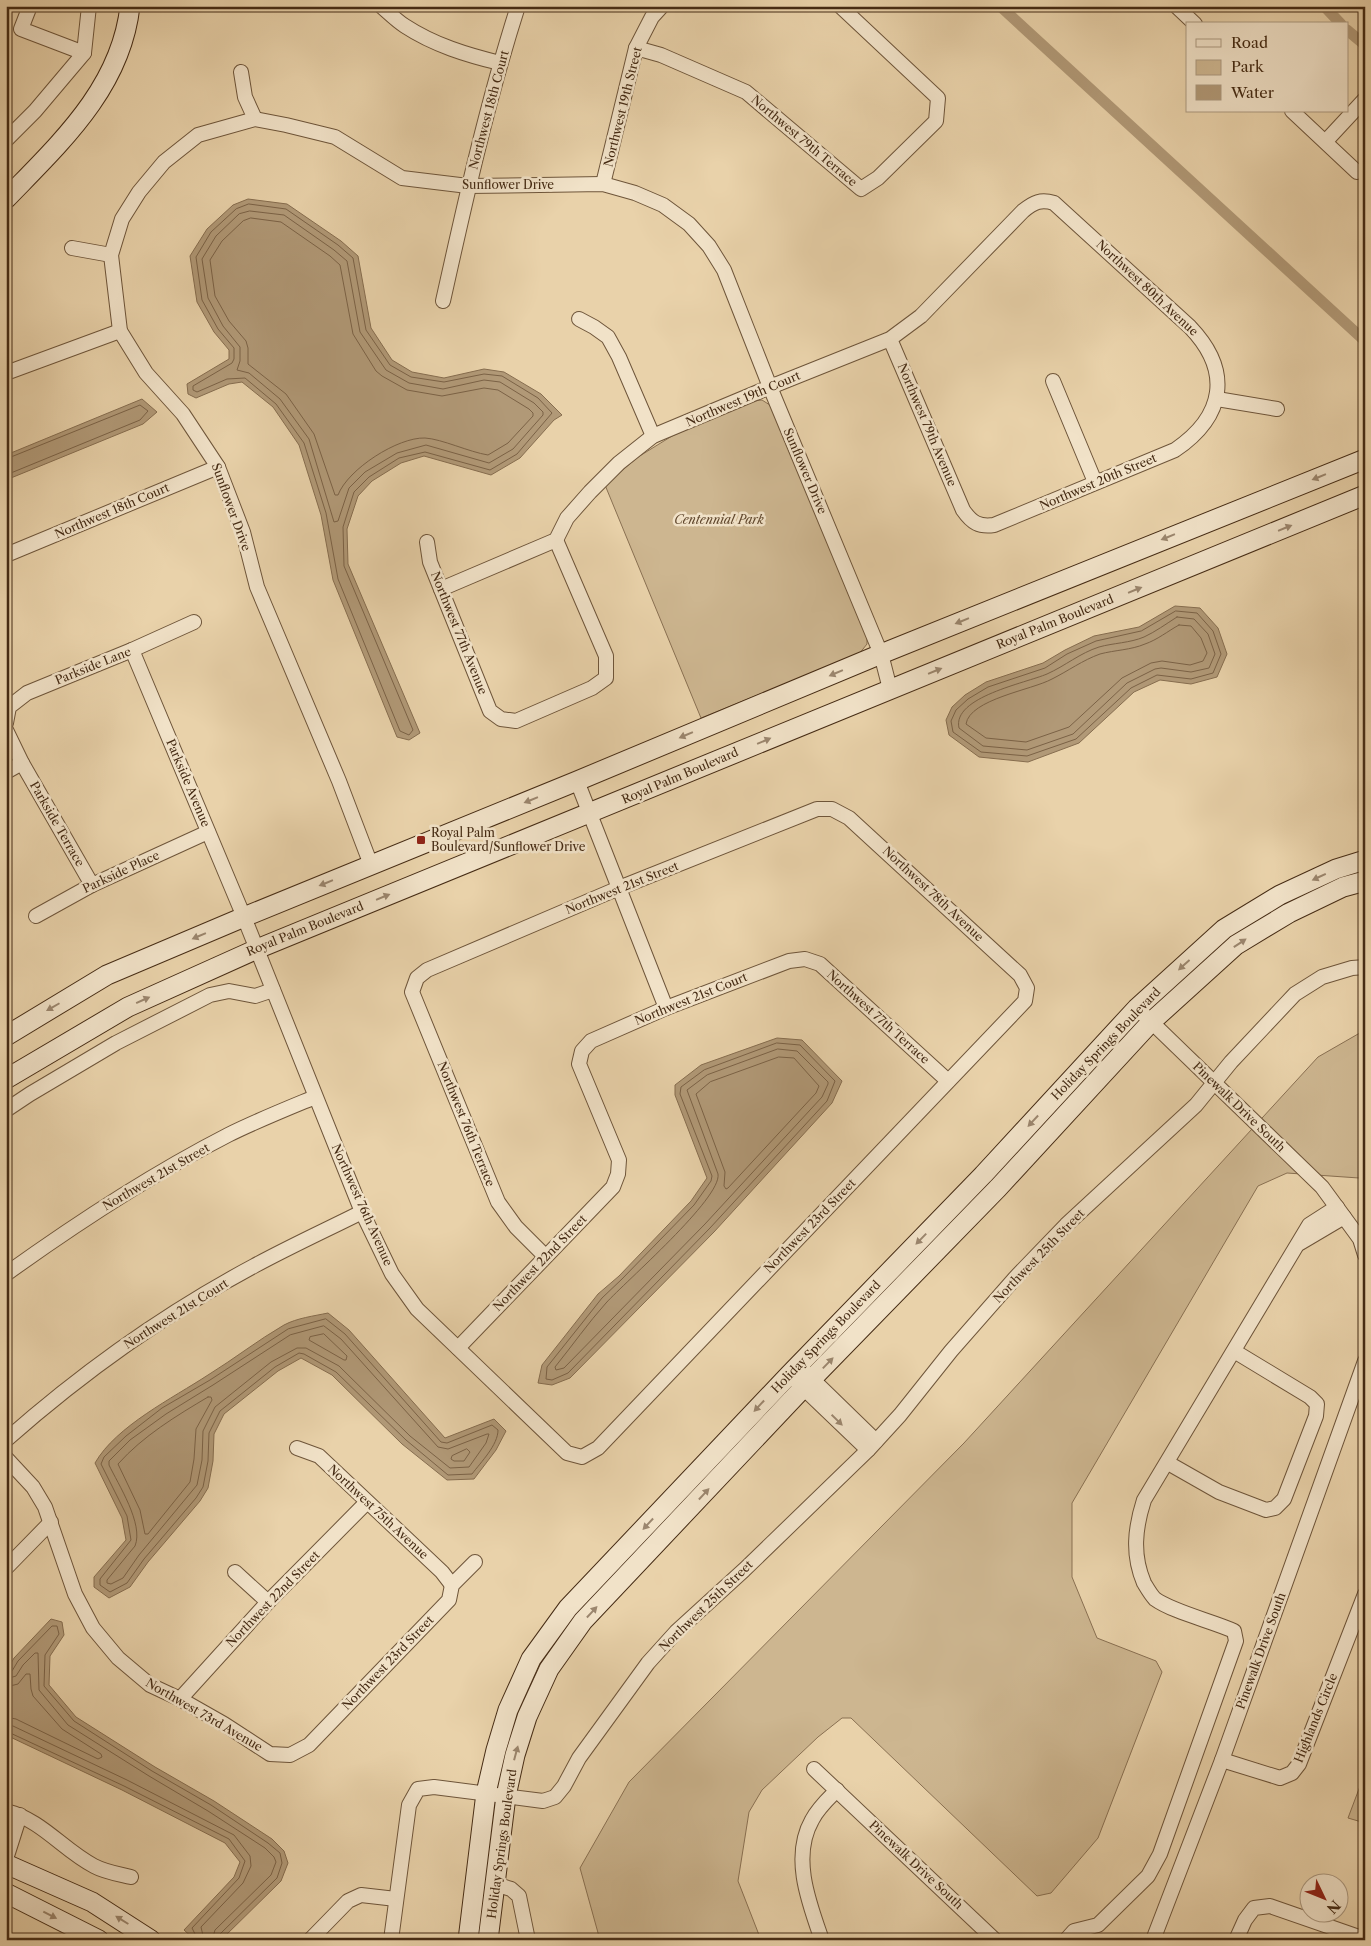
<svg xmlns="http://www.w3.org/2000/svg" width="1371" height="1946" viewBox="0 0 1371 1946" font-family="'Libre Caslon Text',serif">
<rect width="100%" height="100%" fill="#e9d2aa"/>
<filter id="stains"><feTurbulence type="fractalNoise" baseFrequency=".004" numOctaves="4"/><feColorMatrix values="0 0 0 0 .2 0 0 0 0 .09 0 0 0 0 .02 0 0 0 .5 -.17"/></filter>
<radialGradient id="worn" r=".72"><stop offset=".6" stop-color="#630" stop-opacity="0"/><stop offset="1" stop-color="#630" stop-opacity=".3"/></radialGradient>
<!-- green -->
<g fill="#cdb690" stroke="#897052">
<polygon points="762,400 773,407 867,638 867,644 859,654 701,718 605,485 638,457 672,436 752,401"/>
<polygon points="1365,1030 1365,1176 1359,1178 1287,1173 1258,1186 1072,1503 1072,1577 1097,1638 1156,1661 1162,1672 1098,1838 1051,1893 1037,1896 851,1718 842,1718 818,1737 762,1790 749,1812 738,1881 761,1940 600,1940 580,1868 629,1782 964,1443 1318,1057"/>
<polygon points="1365,1773 1365,1823 1348,1818"/>
</g>
<!-- water -->
<g fill="#b19977" stroke="#866d4f">
<polygon points="248,199 287,204 341,241 358,256 371,328 392,360 412,372 444,378 484,369 504,372 541,394 562,415 554,420 520,458 491,475 424,456 401,463 372,481 358,496 347,529 348,564 420,733 409,740 397,737 333,580 321,515 299,445 273,407 242,382 229,384 196,398 188,394 187,384 229,359 229,350 214,332 197,302 190,256 207,229 233,205"/>
<polygon points="142,399 157,412 143,424 6,480 6,455"/>
<polygon points="1175,606 1200,608 1218,628 1227,654 1217,677 1191,684 1160,680 1134,692 1079,743 1028,762 979,757 949,735 946,720 952,707 965,695 986,682 1043,663 1065,650 1094,636 1139,627"/>
<polygon points="777,1038 802,1040 842,1081 832,1103 714,1232 570,1378 552,1385 538,1383 542,1365 598,1294 619,1276 691,1201 707,1178 675,1095 675,1085 701,1065"/>
<path d="M 328,1313 L 349,1330 L 445,1438 L 494,1419 L 506,1431 L 496,1450 L 474,1479 L 447,1480 L 402,1444 L 332,1375 L 301,1358 L 278,1371 L 224,1414 L 214,1434 L 213,1461 L 208,1488 L 200,1501 L 148,1562 L 130,1587 L 109,1598 L 94,1587 L 94,1577 L 126,1540 L 122,1518 L 95,1463 C 116,1426 173,1398 208,1375 C 234,1359 258,1340 284,1325 C 297,1318 314,1316 328,1313 Z"/>
<polygon points="51,1619 62,1622 64,1635 50,1656 49,1685 76,1717 155,1767 214,1801 272,1839 284,1851 288,1863 281,1881 221,1940 195,1940 184,1930 234,1877 240,1862 225,1843 122,1790 6,1735 6,1672 14,1658"/>
</g>
<g fill="none" stroke-linecap="round" stroke-linejoin="round">
<!-- shore -->
<g stroke="#7b6246" stroke-width="1">
<polygon points="249,204 286,209 338,245 353,258 366,330 390,365 411,377 444,382 484,374 502,376 538,398 552,413 517,454 490,470 425,452 399,458 369,477 354,492 343,527 344,566 413,730 409,735 400,731 338,579 326,513 304,443 276,404 245,378 227,379 197,392 193,390 193,386 232,363 234,359 234,348 218,329 202,300 196,257 211,232 236,209"/>
<polygon points="250,211 284,215 334,250 347,261 360,332 386,370 409,383 443,389 484,380 500,382 534,403 543,412 543,415 513,449 489,463 426,445 397,453 365,472 349,488 338,521 334,522 309,439 280,399 249,373 237,370 240,361 240,347 223,326 208,298 202,259 216,236 239,214"/>
<path d="M 251,218 L 281,222 L 330,256 L 340,265 L 353,334 L 376,371 L 382,376 L 407,390 L 442,396 L 484,388 L 498,390 L 529,409 L 533,413 L 533,416 L 508,443 L 488,455 C 469,452 442,439 425,438 C 398,437 348,469 338,495 L 335,495 L 314,434 L 286,394 L 248,364 L 248,348 L 246,341 L 229,321 L 215,296 L 210,260 L 222,241 L 243,221 Z"/>
<polyline points="6,459 140,405 148,411 140,420 6,475"/>
<polygon points="1176,611 1197,613 1213,631 1221,654 1213,673 1191,679 1157,675 1131,688 1076,739 1027,756 981,752 953,732 951,721 956,710 968,699 988,687 1045,668 1067,654 1096,641 1141,631"/>
<path d="M 1177,617 L 1194,619 L 1208,634 L 1215,654 L 1209,668 L 1191,672 L 1161,668 L 1155,669 L 1127,683 L 1073,734 L 1027,750 L 983,746 L 959,728 C 952,697 1026,683 1047,674 C 1065,666 1080,653 1099,647 C 1113,643 1130,643 1144,637 C 1155,632 1166,624 1177,617 Z"/>
<path d="M 1179,625 L 1191,626 L 1201,638 L 1207,653 L 1203,661 L 1190,665 L 1162,661 L 1151,663 L 1122,678 L 1069,727 L 1026,742 L 986,738 L 966,724 C 970,699 1032,690 1052,679 C 1068,671 1083,660 1100,654 C 1115,650 1131,650 1145,644 C 1157,640 1168,631 1179,625 Z"/>
<polygon points="777,1043 800,1045 835,1081 827,1101 710,1228 568,1373 552,1380 546,1379 547,1367 602,1298 622,1279 694,1205 711,1181 712,1176 680,1094 681,1087 704,1070"/>
<path d="M 778,1049 L 797,1051 L 828,1082 L 828,1084 L 822,1097 L 705,1224 L 564,1368 L 556,1370 L 555,1367 C 572,1346 588,1323 606,1303 C 625,1282 722,1198 718,1174 L 687,1090 L 707,1075 Z"/>
<polygon points="779,1057 794,1058 819,1086 816,1093 728,1188 726,1189 724,1186 725,1172 696,1094 710,1082"/>
<path d="M 326,1319 L 345,1334 L 441,1442 L 447,1443 L 492,1425 L 498,1430 C 498,1445 481,1462 472,1474 L 448,1475 L 406,1440 L 336,1372 L 304,1354 L 299,1353 L 275,1367 L 220,1411 L 209,1433 L 208,1461 L 203,1487 L 196,1498 L 144,1559 L 127,1583 L 110,1592 L 100,1585 L 100,1579 L 131,1540 L 127,1516 L 101,1464 L 104,1457 L 126,1436 L 162,1408 L 210,1380 L 288,1329 Z"/>
<path d="M 324,1326 L 341,1339 L 438,1447 L 448,1449 L 487,1434 L 489,1434 L 486,1443 L 469,1467 L 450,1468 L 410,1436 L 339,1366 L 306,1348 L 297,1348 L 271,1362 L 215,1407 L 203,1431 L 202,1460 L 197,1485 L 139,1555 L 123,1578 L 111,1584 L 107,1583 L 107,1580 L 135,1546 C 144,1524 118,1484 109,1465 L 109,1461 L 130,1440 L 166,1414 L 213,1385 L 290,1335 Z"/>
<polygon points="324,1334 347,1356 346,1360 344,1360 309,1340 310,1337"/>
<path d="M 208,1397 L 211,1397 L 212,1400 L 196,1429 L 194,1459 L 190,1482 L 156,1524 L 148,1534 L 145,1534 L 140,1510 L 118,1464 C 143,1436 176,1416 208,1397 Z"/>
<polygon points="467,1449 470,1452 464,1461 454,1461 451,1459 452,1456"/>
<polyline points="6,1673 12,1671 18,1661 52,1626 57,1626 59,1634 45,1655 44,1686 74,1721 152,1771 211,1805 268,1843 280,1853 282,1863 277,1878 220,1934 218,1940"/>
<polyline points="6,1679 16,1676 23,1665 35,1653 38,1653 39,1690 68,1725 149,1776 208,1811 265,1848 274,1857 276,1862 271,1875 215,1930 212,1940"/>
<polyline points="6,1687 18,1684 26,1674 30,1674 31,1689 33,1696 62,1729 101,1754 102,1757 98,1759 16,1719 6,1717"/>
<polyline points="6,1725 13,1726 127,1780 234,1835 250,1856 251,1866 243,1883 201,1927 204,1940"/>
<polyline points="6,1731 124,1786 229,1839 245,1861 239,1878 192,1928 198,1940"/>
</g>
<!-- canal -->
<g stroke="#b19977" stroke-width="11">
<polyline points="1000,6 1365,341"/>
<polyline points="1324,6 1341,24"/>
<polyline points="1347,30 1365,45"/>
</g>
<!-- street casing -->
<g stroke="#6e553a" stroke-width="16">
<g id="street">
<polyline points="30,6 21,29 84,53"/>
<path d="M 381,6 C 389,13 397,21 405,26 C 434,45 467,55 500,63"/>
<polyline points="1176,6 1195,24"/>
<polyline points="636,48 661,55 746,92 861,189 878,178 936,121 938,98 840,6"/>
<polyline points="241,72 245,97 255,119"/>
<polyline points="1292,111 1357,172"/>
<polyline points="6,140 35,111 84,53 89,6"/>
<polyline points="1326,141 1365,99"/>
<polyline points="603,184 636,48 652,17 662,6"/>
<polyline points="72,248 111,255"/>
<path d="M 443,301 C 465,202 487,103 518,6"/>
<polyline points="579,319 594,327 608,337 619,357 653,436"/>
<polyline points="6,373 120,331"/>
<polyline points="1053,381 1095,482"/>
<polyline points="1217,399 1277,409"/>
<polyline points="427,542 430,562 490,711 501,719 516,721 592,688 606,678 606,656 556,540"/>
<polyline points="6,555 218,467"/>
<path d="M 441,589 L 556,540 L 567,518 L 590,492 L 619,463 L 653,436 L 770,387 L 890,339 L 921,316 L 1023,211 C 1034,202 1041,199 1054,203 L 1190,327 C 1232,371 1225,416 1175,450 L 994,525 C 979,527 972,523 963,510 L 890,339"/>
<polyline points="132,650 244,917 362,1212 392,1274 417,1309 567,1453 582,1457 598,1448 1025,1001 1027,988 1020,975 849,818 832,809 817,809 619,888 427,970 417,978 412,992 498,1202 516,1227 545,1256"/>
<polyline points="6,723 9,707 27,693 132,650 194,622"/>
<polyline points="6,730 22,763 6,772"/>
<polyline points="22,763 92,885"/>
<polyline points="577,781 666,1008"/>
<polyline points="371,865 339,781 257,587 243,532 218,467 183,414 146,373 120,331 111,255 122,219 139,192 164,162 198,135 255,119 286,125 335,137 402,178 468,186 603,184 635,193 663,205 689,224 709,246 724,270 770,387 881,654 890,689"/>
<polyline points="36,916 92,885 208,832"/>
<polyline points="1137,1008 1322,1187 1360,1239 1365,1255"/>
<polyline points="6,1110 30,1094 116,1043 210,995 229,991 255,996 273,990"/>
<polyline points="1300,1243 1344,1217"/>
<path d="M 6,1274 C 77,1223 150,1175 228,1135 C 256,1121 286,1109 315,1097"/>
<polyline points="458,1348 613,1187 618,1174 619,1160 579,1064 582,1051 591,1041 666,1008 789,961 805,959 820,964 948,1081"/>
<polyline points="805,1372 876,1441"/>
<polyline points="797,1382 868,1450"/>
<path d="M 6,1440 C 82,1373 164,1314 254,1266 C 289,1247 326,1230 362,1212"/>
<polyline points="297,1448 319,1456 442,1572 452,1585"/>
<polyline points="6,1458 33,1487 45,1507 75,1594 93,1628 118,1658 150,1685 180,1699 224,1724 270,1754 290,1755 309,1745 449,1600 452,1585 475,1562"/>
<polyline points="1168,1463 1219,1492 1266,1510 1275,1508 1284,1499 1316,1416 1317,1404 1310,1397 1234,1351"/>
<polyline points="6,1568 51,1522"/>
<polyline points="235,1572 268,1602"/>
<polyline points="180,1699 268,1602 367,1502"/>
<polyline points="1222,1760 1280,1778 1292,1773 1299,1764 1365,1594"/>
<polyline points="814,1769 995,1940"/>
<path d="M 6,1811 C 42,1820 63,1850 94,1866 C 105,1872 118,1874 131,1877"/>
<polyline points="6,1859 20,1815"/>
<polyline points="495,1884 511,1889 519,1896 528,1940"/>
<polyline points="310,1940 348,1901 361,1895 396,1899"/>
<polyline points="391,1940 409,1805 418,1789 434,1787 543,1801 555,1797 564,1786 579,1758 648,1663 676,1632 744,1570 868,1450 900,1415 951,1351 1015,1278 1066,1225 1196,1105 1231,1062 1295,994 1322,977 1352,968 1365,967"/>
<path d="M 822,1940 C 809,1903 791,1857 812,1820 C 818,1808 828,1799 837,1790"/>
<path d="M 1066,1940 L 1074,1931 L 1098,1925 L 1148,1876 L 1160,1854 L 1236,1641 L 1234,1631 C 1212,1621 1173,1612 1155,1599 C 1151,1595 1147,1588 1144,1583 C 1132,1555 1135,1528 1144,1500 L 1309,1225 L 1337,1207"/>
<polyline points="1153,1940 1222,1760 1365,1361"/>
<polyline points="1236,1940 1245,1920 1254,1908 1270,1906 1362,1938"/>
</g>
</g>
<!-- secondary casing -->
<g stroke="#452b14" stroke-width="21">
<g id="secondary">
<path d="M 6,199 C 60,143 121,88 130,6"/>
<polyline points="6,1036 107,975 244,917 577,781 881,654 1365,459"/>
<polyline points="6,1079 128,1007 257,949 1365,495"/>
<polyline points="6,1864 92,1902 151,1940"/>
<polyline points="6,1893 99,1940"/>
<polyline points="468,1940 486,1793 496,1750 508,1710 531,1659 568,1608 789,1375 983,1175 1137,1008 1224,929 1280,895 1336,869 1365,860"/>
<polyline points="488,1940 506,1796 515,1755 527,1717 549,1669 583,1621 803,1388 998,1188 1151,1022 1236,945 1289,913 1343,887 1365,881"/>
</g>
</g>
<!-- street -->
<use href="#street" stroke="#f1e2c8" stroke-width="14"/>
<!-- secondary -->
<use href="#secondary" stroke="#f1e2c8" stroke-width="19"/>
</g>
<!-- one-way arrows -->
<defs><path id="oneway-solid" d="M-6-.8H1V-3.2L6.5 0L1 3.2V.8H-6Z" transform="scale(1.25)"/></defs>
<g fill="#9b866e">
<use href="#oneway-solid" transform="translate(1319 477) rotate(158)"/>
<use href="#oneway-solid" transform="translate(1285 528) rotate(-22)"/>
<use href="#oneway-solid" transform="translate(1168 537) rotate(158)"/>
<use href="#oneway-solid" transform="translate(1135 590) rotate(-22)"/>
<use href="#oneway-solid" transform="translate(962 621) rotate(158)"/>
<use href="#oneway-solid" transform="translate(935 671) rotate(-22)"/>
<use href="#oneway-solid" transform="translate(836 673) rotate(157)"/>
<use href="#oneway-solid" transform="translate(686 735) rotate(157)"/>
<use href="#oneway-solid" transform="translate(764 741) rotate(-23)"/>
<use href="#oneway-solid" transform="translate(531 800) rotate(158)"/>
<use href="#oneway-solid" transform="translate(1319 877) rotate(155)"/>
<use href="#oneway-solid" transform="translate(326 883) rotate(158)"/>
<use href="#oneway-solid" transform="translate(383 897) rotate(-22)"/>
<use href="#oneway-solid" transform="translate(199 936) rotate(157)"/>
<use href="#oneway-solid" transform="translate(1240 943) rotate(-34)"/>
<use href="#oneway-solid" transform="translate(1184 965) rotate(138)"/>
<use href="#oneway-solid" transform="translate(143 1000) rotate(-24)"/>
<use href="#oneway-solid" transform="translate(53 1007) rotate(150)"/>
<use href="#oneway-solid" transform="translate(1033 1121) rotate(133)"/>
<use href="#oneway-solid" transform="translate(921 1239) rotate(134)"/>
<use href="#oneway-solid" transform="translate(828 1363) rotate(-46)"/>
<use href="#oneway-solid" transform="translate(759 1406) rotate(133)"/>
<use href="#oneway-solid" transform="translate(837 1420) rotate(44)"/>
<use href="#oneway-solid" transform="translate(704 1494) rotate(-47)"/>
<use href="#oneway-solid" transform="translate(648 1524) rotate(133)"/>
<use href="#oneway-solid" transform="translate(592 1612) rotate(-47)"/>
<use href="#oneway-solid" transform="translate(516 1753) rotate(-75)"/>
<use href="#oneway-solid" transform="translate(50 1915) rotate(27)"/>
<use href="#oneway-solid" transform="translate(122 1920) rotate(-148)"/>
</g>
<!-- markers -->
<rect fill="#8f2418" stroke="#f1e2c8" stroke-width="2" x="416" y="835" width="10" height="10" rx="2.5"/>
<g text-anchor="middle" stroke-width="5" stroke-linejoin="round" paint-order="stroke">
<!-- street labels -->
<g font-size="12" fill="#452b14" stroke="#f1e2c8">
<text transform="translate(623 107) rotate(-76)" y="4">Northwest 19th Street</text>
<text transform="translate(489 110) rotate(-75)" y="4">Northwest 18th Court</text>
<text transform="translate(804 141) rotate(40)" y="4">Northwest 79th Terrace</text>
<text x="508" y="189">Sunflower Drive</text>
<text transform="translate(1147 288) rotate(43)" y="4">Northwest 80th Avenue</text>
<text transform="translate(743 399) rotate(-23)" y="4">Northwest 19th Court</text>
<text transform="translate(927 425) rotate(67)" y="4">Northwest 79th Avenue</text>
<text transform="translate(805 471) rotate(67)" y="4">Sunflower Drive</text>
<text transform="translate(1098 482) rotate(-23)" y="4">Northwest 20th Street</text>
<text transform="translate(231 507) rotate(70)" y="4">Sunflower Drive</text>
<text transform="translate(112 511) rotate(-23)" y="4">Northwest 18th Court</text>
<text transform="translate(1055 622) rotate(-22)" y="4">Royal Palm Boulevard</text>
<text transform="translate(459 633) rotate(68)" y="4">Northwest 77th Avenue</text>
<text transform="translate(93 666) rotate(-22)" y="4">Parkside Lane</text>
<text transform="translate(680 776) rotate(-23)" y="4">Royal Palm Boulevard</text>
<text transform="translate(188 783) rotate(67)" y="4">Parkside Avenue</text>
<text transform="translate(57 824) rotate(60)" y="4">Parkside Terrace</text>
<text transform="translate(121 872) rotate(-25)" y="4">Parkside Place</text>
<text transform="translate(622 888) rotate(-22)" y="4">Northwest 21st Street</text>
<text transform="translate(933 894) rotate(43)" y="4">Northwest 78th Avenue</text>
<text transform="translate(305 929) rotate(-22)" y="4">Royal Palm Boulevard</text>
<text transform="translate(691 999) rotate(-22)" y="4">Northwest 21st Court</text>
<text transform="translate(878 1017) rotate(42)" y="4">Northwest 77th Terrace</text>
<text transform="translate(1106 1044) rotate(-46)" y="4">Holiday Springs Boulevard</text>
<text transform="translate(1239 1107) rotate(44)" y="4">Pinewalk Drive South</text>
<text transform="translate(466 1124) rotate(68)" y="4">Northwest 76th Terrace</text>
<text transform="translate(156 1177) rotate(-30)" y="4">Northwest 21st Street</text>
<text transform="translate(362 1205) rotate(66)" y="4">Northwest 76th Avenue</text>
<text transform="translate(810 1226) rotate(-46)" y="4">Northwest 23rd Street</text>
<text transform="translate(1039 1256) rotate(-46)" y="4">Northwest 25th Street</text>
<text transform="translate(540 1263) rotate(-46)" y="4">Northwest 22nd Street</text>
<text transform="translate(176 1314) rotate(-32)" y="4">Northwest 21st Court</text>
<text transform="translate(826 1337) rotate(-46)" y="4">Holiday Springs Boulevard</text>
<text transform="translate(378 1512) rotate(43)" y="4">Northwest 75th Avenue</text>
<text transform="translate(273 1599) rotate(-46)" y="4">Northwest 22nd Street</text>
<text transform="translate(706 1606) rotate(-44)" y="4">Northwest 25th Street</text>
<text transform="translate(1261 1651) rotate(-70)" y="4">Pinewalk Drive South</text>
<text transform="translate(388 1663) rotate(-46)" y="4">Northwest 23rd Street</text>
<text transform="translate(204 1715) rotate(30)" y="4">Northwest 73rd Avenue</text>
<text transform="translate(1316 1718) rotate(-68)" y="4">Highlands Circle</text>
<text transform="translate(502 1844) rotate(-82)" y="4">Holiday Springs Boulevard</text>
<text transform="translate(916 1865) rotate(43)" y="4">Pinewalk Drive South</text>
</g>
<!-- park labels -->
<g font-size="12" font-style="italic" fill="#60472d" stroke="#f1e2c8">
<text x="719" y="524">Centennial Park</text>
</g>
<!-- poi labels -->
<g font-size="12" fill="#452b14" stroke="#f1e2c8" text-anchor="start">
<text x="431" y="837">Royal Palm<tspan x="431" dy="14">Boulevard/Sunflower Drive</tspan></text>
</g>
</g>
<!-- margin -->
<rect width="1371" height="1946" fill="none" stroke="#e9d2aa" stroke-width="25"/>
<rect x="8" y="8" width="1356" height="1931" fill="none" stroke="#452b14" stroke-width="2.5"/>
<rect x="12" y="12" width="1346" height="1921" fill="none" stroke="#452b14"/>
<!-- legend -->
<rect x="1186" y="22" width="162" height="90" fill="#f1e2c8" stroke="#ac9980"/>
<rect x="1196" y="39" width="25" height="8" fill="#f1e2c8" stroke="#ac9980"/>
<text x="1231" y="48" font-size="15" fill="#452b14">Road</text>
<rect x="1196" y="60" width="25" height="15" fill="#cdb690" stroke="#ac9980"/>
<text x="1231" y="72" font-size="15" fill="#452b14">Park</text>
<rect x="1196" y="85" width="25" height="15" fill="#b19977" stroke="#ac9980"/>
<text x="1231" y="98" font-size="15" fill="#452b14">Water</text>
<!-- north arrow -->
<g transform="translate(1324 1898) rotate(133)"><circle r="24" fill="#f1e2c8" stroke="#ac9980"/>
<path d="M0-4L9 19L0 12L-9 19Z" fill="#8f2418"/>
<text y="-8" font-size="14" font-weight="bold" text-anchor="middle" fill="#452b14">N</text>
</g>
<rect width="100%" height="100%" filter="url(#stains)"/>
<rect width="100%" height="100%" fill="url(#worn)"/>
</svg>
